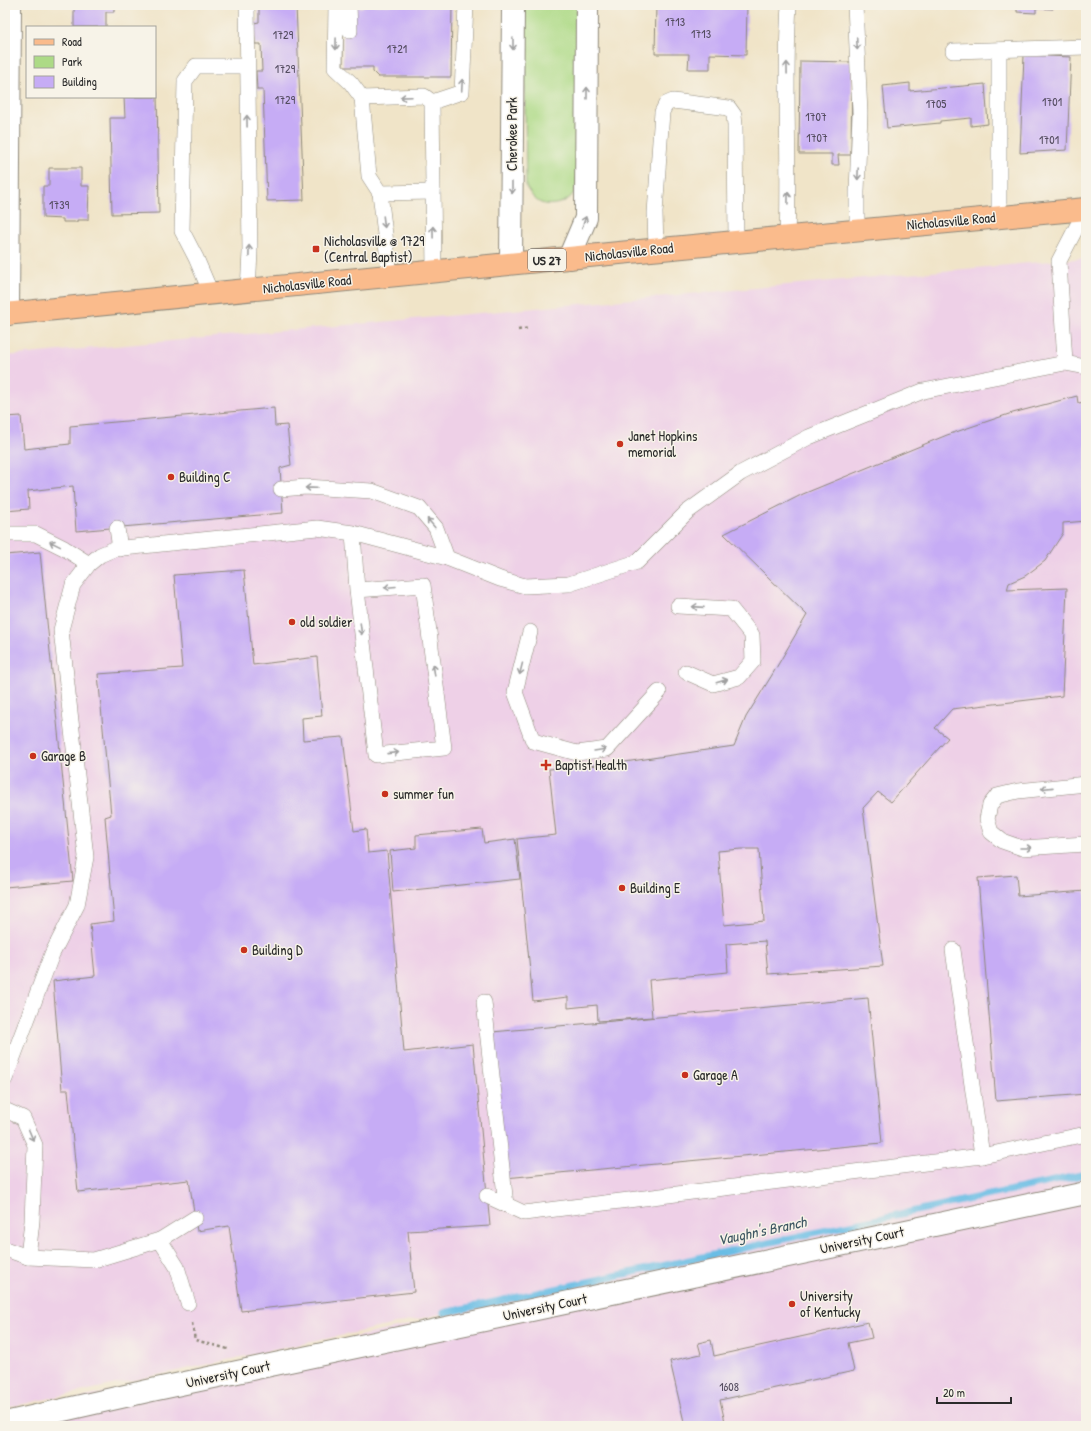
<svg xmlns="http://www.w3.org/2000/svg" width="1091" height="1431" viewBox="0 0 1091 1431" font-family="'Patrick Hand',sans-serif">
<rect width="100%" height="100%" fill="#f7f3e8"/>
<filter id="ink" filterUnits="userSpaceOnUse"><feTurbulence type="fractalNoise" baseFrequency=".025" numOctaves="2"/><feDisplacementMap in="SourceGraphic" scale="8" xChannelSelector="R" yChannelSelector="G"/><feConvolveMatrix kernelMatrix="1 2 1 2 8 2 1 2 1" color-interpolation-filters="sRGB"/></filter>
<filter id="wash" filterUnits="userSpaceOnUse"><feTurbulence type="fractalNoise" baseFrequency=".012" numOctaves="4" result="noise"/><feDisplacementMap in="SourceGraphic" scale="16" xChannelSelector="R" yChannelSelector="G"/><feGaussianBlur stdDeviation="0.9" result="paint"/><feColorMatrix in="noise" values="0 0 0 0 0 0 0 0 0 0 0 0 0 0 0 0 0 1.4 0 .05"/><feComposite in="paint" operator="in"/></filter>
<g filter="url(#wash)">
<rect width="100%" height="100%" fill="#f0e4c8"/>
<!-- built -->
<polygon fill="#eed0e7" points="1086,258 1086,1426 5,1426 5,1415 906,1214 5,1408 5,356"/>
<!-- green -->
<path fill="#adda86" stroke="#6c8258" d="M 524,5 L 577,5 L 577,181 C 576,185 575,191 573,194 C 567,203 551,207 541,203 C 534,200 530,193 526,187 Z"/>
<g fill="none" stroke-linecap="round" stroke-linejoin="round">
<!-- stream -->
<polyline stroke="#69bde5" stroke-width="7" points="444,1313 1086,1174"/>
</g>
<g id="blocks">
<!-- building -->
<g fill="#c6acf5" fill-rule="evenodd">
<polygon points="74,5 114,5 114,12 106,12 106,27 74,27"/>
<polygon points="259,5 296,5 304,200 267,201 263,90 257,90 256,71 262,71 261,44 255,44 254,23 259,22"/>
<polygon points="363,5 452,5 451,77 378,77 373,72 373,67 343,67 343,31 357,7 363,7"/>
<polygon points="656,5 747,5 746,55 710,54 710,69 688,69 689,54 655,54"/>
<polygon points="1000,5 1053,5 1053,9 1036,8 1036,13 1017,12 1017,8 1000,8"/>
<polygon points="1024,55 1071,57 1067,150 1020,153"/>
<polygon points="800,61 852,62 851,155 838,155 839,165 832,165 832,154 799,154"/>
<polygon points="910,83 910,91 985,84 988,124 971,126 971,118 940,121 940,123 887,128 883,86"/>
<polygon points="155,92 157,92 159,213 112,214 110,118 125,118 124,97 155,97"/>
<polygon points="49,168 81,168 81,186 89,186 88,220 77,220 77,222 63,222 63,219 43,218 43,186 49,186"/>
<path d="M 1077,396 L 1078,403 L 1086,402 L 1086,521 L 1063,523 L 1063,533 L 1045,561 L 1025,576 L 1009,583 L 1007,590 L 1067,588 L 1062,696 L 952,709 L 935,728 L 948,738 L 891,802 L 878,792 L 863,808 L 883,966 L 768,974 L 765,941 L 726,944 L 728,972 L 649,980 L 652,1017 L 598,1021 L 597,1005 L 568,1008 L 568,997 L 533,1001 L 517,839 L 556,835 L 549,769 L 611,764 L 734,746 L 746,717 L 772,675 L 807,615 L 724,534 L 803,494 L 947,435 L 1009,414 ZM 741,849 L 759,849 L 764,921 L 724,925 L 718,851 Z"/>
<polygon points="274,408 275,426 287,425 291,465 280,468 283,513 76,531 73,486 28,491 29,509 5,511 5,417 21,416 24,449 70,444 70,426"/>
<polygon points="40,552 73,881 5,887 5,555"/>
<polygon points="244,570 253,665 317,657 322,716 302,718 303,740 343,737 354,831 366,829 368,853 387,851 404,1052 473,1044 490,1226 408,1231 414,1292 241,1311 229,1226 197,1231 189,1180 78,1192 68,1090 62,1090 53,981 95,976 90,924 114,921 105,817 111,815 98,674 182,668 174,575"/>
<polygon points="482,829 484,843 515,839 520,879 393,892 390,851 416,848 416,835"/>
<polygon points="1016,875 1018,896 1086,891 1086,1094 996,1101 978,878"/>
<polygon points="868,998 882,1143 505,1178 492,1032"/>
<polygon points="868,1322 872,1338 848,1343 854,1371 720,1400 726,1426 685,1426 670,1361 701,1354 698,1343 711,1340 714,1356"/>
</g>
</g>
</g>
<g filter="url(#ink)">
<use href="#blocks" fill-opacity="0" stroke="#8e887a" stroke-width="1"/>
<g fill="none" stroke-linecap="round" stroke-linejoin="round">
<!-- lane casing -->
<g stroke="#8e887a" stroke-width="16">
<g id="lane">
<polyline points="247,5 250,252 248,290"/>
<polyline points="336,5 335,68 351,83 362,98"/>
<polyline points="349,5 350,31"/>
<polyline points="855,5 860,113 857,192 857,230"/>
<polyline points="999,50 999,216"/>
<polyline points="953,51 1086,47"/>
<polyline points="432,102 462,92 466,5"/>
<polyline points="380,193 433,192"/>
<path d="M 787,237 C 790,160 784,82 789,5"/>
<polyline points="656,249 655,213 662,112 666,104 673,101 729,108 734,115 735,125 736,242"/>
<polyline points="390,276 380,193 369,176 362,98 424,96 432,102 434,271"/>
<polyline points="211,293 196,258 182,231 185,81 196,66 246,66"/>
<polyline points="1065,363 1059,261 1086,209"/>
<polyline points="281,489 306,487 372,491 419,508 436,528 447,558"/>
<polyline points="117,528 120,549"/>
<polyline points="353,533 357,590 376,755 444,748 423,585 357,590"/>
<polyline points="5,534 36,534 64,548 89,564"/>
<polyline points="678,606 731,609 752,635 753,661 739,677 713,684 686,672"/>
<polyline points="530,632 515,692 533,741 577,753 607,749 659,692"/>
<polyline points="1086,784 1018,791 997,796 990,805 987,819 991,832 1002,841 1022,848 1086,844"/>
<polyline points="953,950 982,1156"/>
<polyline points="484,1002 506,1205"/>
<polyline points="5,1079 52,954 77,905 86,857 61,630 73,585 89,564 100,555 114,549 317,528 353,533 447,558 500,579 525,586 569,584 637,562 687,512 741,473 809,437 923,391 1065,363 1086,367"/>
<polyline points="5,1110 23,1118 35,1145 32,1221 28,1257"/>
<polyline points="487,1196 524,1213 982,1156 1086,1134"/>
<polyline points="160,1240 195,1218"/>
<polyline points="5,1249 28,1257 94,1260 160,1240 177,1267 188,1303"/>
</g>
</g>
<!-- street casing -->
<g stroke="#8e887a" stroke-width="24">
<g id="street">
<polyline points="569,258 586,218 587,5"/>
<polyline points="511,263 513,5"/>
<polyline points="8,314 10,5"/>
<polyline points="5,1423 152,1390 1086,1193"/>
</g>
</g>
<!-- primary casing -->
<g stroke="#8e887a" stroke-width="24">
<polyline id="primary" points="5,314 619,253 1086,209"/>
</g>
<!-- path -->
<g stroke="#8e887a" stroke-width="2.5" stroke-dasharray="3 3" stroke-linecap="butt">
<polyline points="518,330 529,328"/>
<polyline points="192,1323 195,1340 228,1349"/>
</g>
<!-- lane -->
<use href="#lane" stroke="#fff" stroke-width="15"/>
<!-- street -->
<use href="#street" stroke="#fff" stroke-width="22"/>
<!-- primary -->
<use href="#primary" stroke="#fabb8c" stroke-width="22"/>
</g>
<!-- one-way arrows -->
<defs><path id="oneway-shaft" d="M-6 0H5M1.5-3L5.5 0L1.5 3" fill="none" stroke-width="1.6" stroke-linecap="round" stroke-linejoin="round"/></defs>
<g stroke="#a0a0a0">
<use href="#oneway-shaft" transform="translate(336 44) rotate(91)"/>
<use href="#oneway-shaft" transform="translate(513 44) rotate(90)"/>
<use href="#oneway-shaft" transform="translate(857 44) rotate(87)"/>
<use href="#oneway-shaft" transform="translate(787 68) rotate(-91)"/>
<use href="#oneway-shaft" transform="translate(462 85) rotate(-87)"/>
<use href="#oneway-shaft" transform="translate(587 93) rotate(-90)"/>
<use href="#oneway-shaft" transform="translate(406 97) rotate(178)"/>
<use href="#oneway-shaft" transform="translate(247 121) rotate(-91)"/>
<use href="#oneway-shaft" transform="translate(858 174) rotate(92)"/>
<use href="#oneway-shaft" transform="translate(512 188) rotate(90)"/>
<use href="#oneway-shaft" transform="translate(788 198) rotate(-89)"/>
<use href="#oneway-shaft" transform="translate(384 222) rotate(83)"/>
<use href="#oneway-shaft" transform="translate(584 222) rotate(-71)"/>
<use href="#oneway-shaft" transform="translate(433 232) rotate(-91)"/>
<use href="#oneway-shaft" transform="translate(249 251) rotate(-89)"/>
<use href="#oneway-shaft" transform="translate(311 488) rotate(-178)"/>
<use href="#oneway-shaft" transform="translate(431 523) rotate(-130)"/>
<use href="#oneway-shaft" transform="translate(55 544) rotate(-154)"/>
<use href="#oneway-shaft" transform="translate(390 587) rotate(175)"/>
<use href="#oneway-shaft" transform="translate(698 607) rotate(-176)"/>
<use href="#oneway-shaft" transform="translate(361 629) rotate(83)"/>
<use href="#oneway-shaft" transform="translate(521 669) rotate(104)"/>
<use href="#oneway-shaft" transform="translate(434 670) rotate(-98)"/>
<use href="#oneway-shaft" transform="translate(722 681) rotate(-16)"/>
<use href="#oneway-shaft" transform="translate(600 750) rotate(-9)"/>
<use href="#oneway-shaft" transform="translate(393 753) rotate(-6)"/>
<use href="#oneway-shaft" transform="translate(1047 788) rotate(174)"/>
<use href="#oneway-shaft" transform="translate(1026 848)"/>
<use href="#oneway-shaft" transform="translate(31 1135) rotate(67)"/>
</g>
</g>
<!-- markers -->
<g fill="#c8321e" stroke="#f7f3e8" stroke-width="1.5">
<rect x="312" y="245" width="8" height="8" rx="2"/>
<circle cx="620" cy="444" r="4"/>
<circle cx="171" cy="477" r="4"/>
<circle cx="292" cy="622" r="4"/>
<circle cx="33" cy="756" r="4"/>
<path d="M544 759h4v4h4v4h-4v4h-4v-4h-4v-4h4z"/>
<circle cx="385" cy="794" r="4"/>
<circle cx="622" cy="888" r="4"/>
<circle cx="244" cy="950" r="4"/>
<circle cx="685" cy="1075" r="4"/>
<circle cx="792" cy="1304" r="4"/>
</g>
<g text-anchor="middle" stroke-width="3" stroke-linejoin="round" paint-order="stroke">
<!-- number labels -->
<g font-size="12" fill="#524b5e">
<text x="675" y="26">1713</text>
<text x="701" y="38">1713</text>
<text x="283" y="39">1729</text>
<text x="397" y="53">1721</text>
<text x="285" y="73">1729</text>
<text x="285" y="104">1729</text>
<text x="1052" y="106">1701</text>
<text x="936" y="108">1705</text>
<text x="816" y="121">1707</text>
<text x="817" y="142">1707</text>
<text x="1049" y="144">1701</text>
<text x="59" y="209">1739</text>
<text x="729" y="1391">1608</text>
</g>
<!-- shield labels -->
<rect fill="#f7f3e8" stroke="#686764" stroke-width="1" x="528" y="249" width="38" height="22" rx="3"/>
<g font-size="13" font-weight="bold" fill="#2b2b2b">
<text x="547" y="265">US 27</text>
</g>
<!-- street labels -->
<g font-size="14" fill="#2b2b2b" stroke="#f7f3e8">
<text transform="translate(512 134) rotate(-90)" y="5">Cherokee Park</text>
<text transform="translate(951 221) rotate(-5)" y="5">Nicholasville Road</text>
<text transform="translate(629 252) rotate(-6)" y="5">Nicholasville Road</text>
<text transform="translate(307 284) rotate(-6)" y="5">Nicholasville Road</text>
<text transform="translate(862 1240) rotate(-12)" y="5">University Court</text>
<text transform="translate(545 1307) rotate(-12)" y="5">University Court</text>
<text transform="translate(228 1374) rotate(-12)" y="5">University Court</text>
</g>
<!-- poi labels -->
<g font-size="14" fill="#2b2b2b" stroke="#f7f3e8" text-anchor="start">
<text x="324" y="246">Nicholasville @ 1729<tspan x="324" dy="16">(Central Baptist)</tspan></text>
<text x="628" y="441">Janet Hopkins<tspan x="628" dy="16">memorial</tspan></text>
<text x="179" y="482">Building C</text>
<text x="300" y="627">old soldier</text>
<text x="41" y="761">Garage B</text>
<text x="555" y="770">Baptist Health</text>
<text x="393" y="799">summer fun</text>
<text x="630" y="893">Building E</text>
<text x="252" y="955">Building D</text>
<text x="693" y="1080">Garage A</text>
<text x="800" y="1301">University<tspan x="800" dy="16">of Kentucky</tspan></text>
</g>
<!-- water labels -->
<g font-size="15" font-style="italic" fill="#3e5763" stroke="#f7f3e8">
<text transform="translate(762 1231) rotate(-12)" y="5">Vaughn's Branch</text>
</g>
</g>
<!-- margin -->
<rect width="1091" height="1431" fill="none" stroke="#f7f3e8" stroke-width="20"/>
<!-- legend -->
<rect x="26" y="26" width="130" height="72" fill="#f7f3e8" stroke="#a5a39c"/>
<rect x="34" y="39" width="20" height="6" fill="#fabb8c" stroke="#a5a39c"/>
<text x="62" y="46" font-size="12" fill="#2b2b2b">Road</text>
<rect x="34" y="56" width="20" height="12" fill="#adda86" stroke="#a5a39c"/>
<text x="62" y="66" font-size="12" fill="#2b2b2b">Park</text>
<rect x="34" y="76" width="20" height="12" fill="#c6acf5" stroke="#a5a39c"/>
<text x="62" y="86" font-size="12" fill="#2b2b2b">Building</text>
<!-- scale -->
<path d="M937 1397v6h74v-6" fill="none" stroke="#2b2b2b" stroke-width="2"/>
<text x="943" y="1397" font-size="12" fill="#2b2b2b" stroke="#f7f3e8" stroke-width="3" paint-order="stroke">20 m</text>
</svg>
